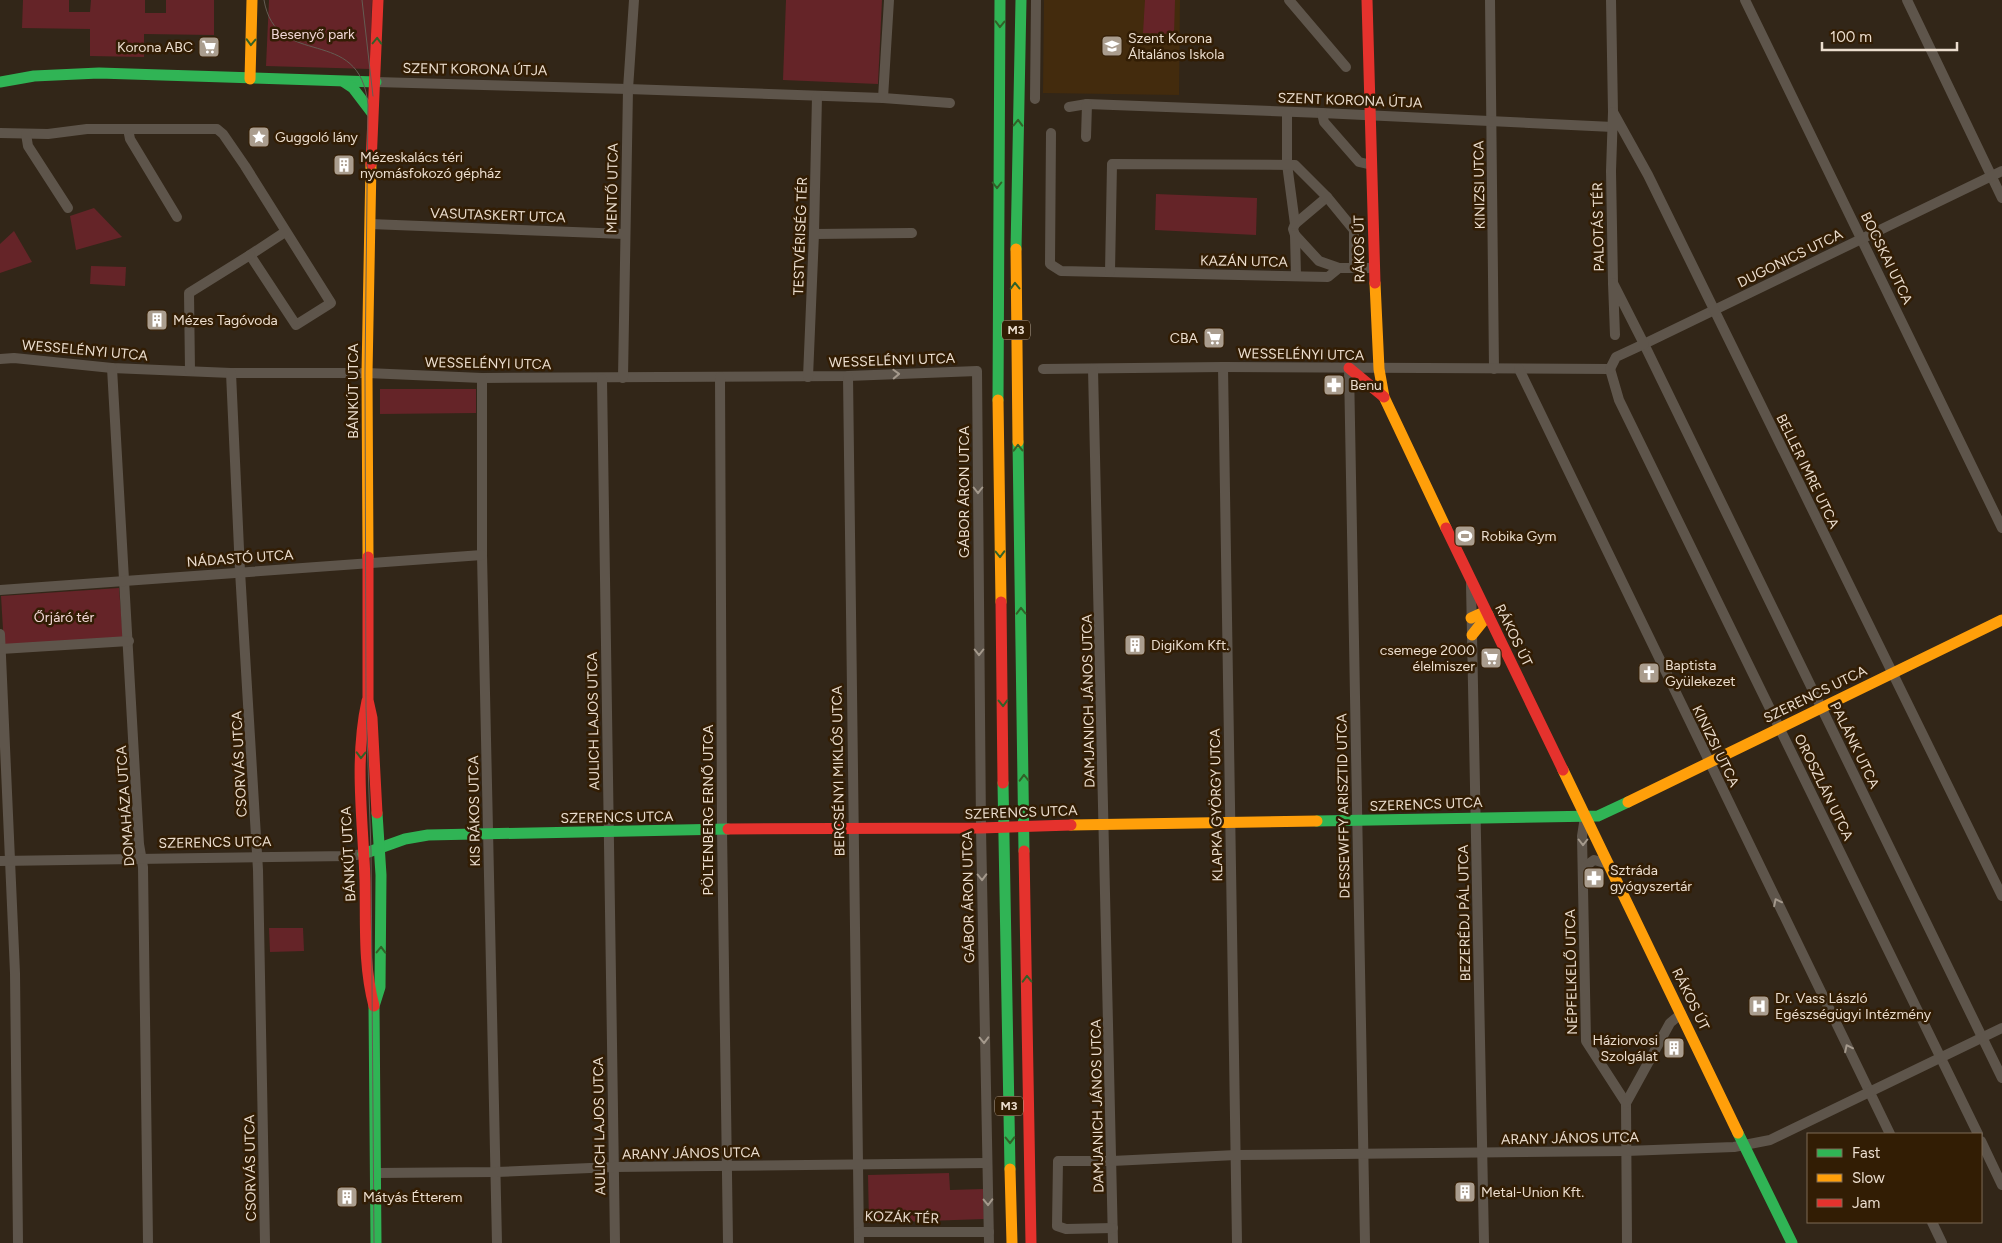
<svg xmlns="http://www.w3.org/2000/svg" width="2002" height="1243" viewBox="0 0 2002 1243" font-family="Figtree,sans-serif">
<rect width="100%" height="100%" fill="#322618"/>
<!-- built -->
<polygon fill="#432b0d" points="1044,0 1180,0 1179,95 1043,93"/>
<!-- green -->
<g fill="#652428">
<polygon points="23,0 69,0 69,12 90,12 91,0 145,0 145,13 166,13 166,0 214,0 214,35 144,34 144,57 90,56 90,29 22,28"/>
<polygon points="269,0 372,0 370,69 266,66"/>
<polygon points="786,0 882,0 878,84 783,80"/>
<polygon points="1145,0 1175,0 1174,34 1143,33"/>
<polygon points="1156,194 1257,198 1256,235 1155,230"/>
<polygon points="94,208 122,237 76,250 70,216"/>
<polygon points="14,231 32,262 0,273 0,244"/>
<polygon points="91,266 126,267 125,286 90,284"/>
<polygon points="380,389 476,389 476,413 380,414"/>
<polygon points="119,588 123,638 4,646 1,596"/>
<polygon points="269,928 303,928 304,951 270,952"/>
<polygon points="949,1173 950,1190 983,1189 984,1219 869,1223 868,1175"/>
</g>
<g fill="none" stroke-linecap="round" stroke-linejoin="round">
<!-- street -->
<g stroke="#5e554b" stroke-width="10">
<polyline points="1289,0 1346,67"/>
<polyline points="1490,0 1494,369"/>
<polyline points="1611,0 1613,112"/>
<polyline points="1745,0 2002,528"/>
<polyline points="1907,0 2002,198"/>
<polyline points="376,82 628,89 883,98 950,103"/>
<polyline points="883,98 889,0"/>
<polyline points="1035,99 1036,0"/>
<polyline points="1069,107 1087,104 1322,113 1613,127"/>
<polyline points="1287,112 1287,164 1295,224 1293,229 1295,235 1296,275"/>
<polyline points="1322,113 1324,122 1359,162 1372,165"/>
<polyline points="128,129 130,139 177,217"/>
<polyline points="0,133 48,134 87,129 217,129 223,134 245,166 331,303 296,325 250,255 285,232"/>
<polyline points="1051,133 1050,264 1061,271 1328,277 1339,268 1374,268"/>
<polyline points="26,134 28,146 68,208"/>
<polyline points="1086,137 1087,104"/>
<polyline points="2002,171 1644,344 2002,1078"/>
<polyline points="370,224 625,234"/>
<polyline points="1295,224 1327,197"/>
<polyline points="814,234 912,233"/>
<polyline points="1295,235 1319,261 1339,268"/>
<polyline points="1110,272 1112,164 1295,165 1327,197 1354,230 1354,268"/>
<polyline points="1613,283 1611,171 1613,112 1648,175 2002,896"/>
<polyline points="0,359 14,358 112,368 231,373 367,373 482,378 848,376 977,371 981,828 989,1243"/>
<polyline points="1223,367 1237,1243"/>
<polyline points="112,368 139,844 143,867 148,1243"/>
<polyline points="1349,368 1365,1243"/>
<polyline points="1043,369 1223,367 1610,369"/>
<polyline points="1093,369 1113,1243"/>
<polyline points="1519,369 1890,1134"/>
<polyline points="1610,369 1619,400 1978,1134"/>
<polyline points="1610,369 1616,357 1644,344 1613,283 1615,335"/>
<polyline points="190,371 189,293 250,255"/>
<polyline points="231,373 240,571 258,870 265,1243"/>
<polyline points="848,376 859,1243"/>
<polyline points="720,377 722,830 728,1243"/>
<polyline points="808,377 814,234 817,96"/>
<polyline points="482,378 482,555 497,1243"/>
<polyline points="623,378 628,89 634,0"/>
<polyline points="602,379 615,1243"/>
<polyline points="1471,584 1484,1243"/>
<polyline points="0,590 482,555"/>
<polyline points="0,634 15,973 18,1243"/>
<polyline points="1,649 129,641"/>
<polyline points="1585,817 1582,836 1586,1041 1626,1103 1627,1243"/>
<polyline points="0,861 349,856 363,854"/>
<polyline points="1583,868 1594,860 1609,864"/>
<polyline points="1626,1103 1670,1023 1681,1014"/>
<polyline points="1981,1141 2002,1185"/>
<polyline points="376,1173 496,1172 614,1167 986,1163"/>
<polyline points="1932,1222 1942,1243"/>
<polyline points="1113,1228 1066,1229 1057,1226 1058,1161 1112,1161 1236,1155 1626,1151 1734,1147 1770,1140 2002,1028"/>
<polyline points="859,1232 989,1232"/>
</g>
<!-- fast -->
<g stroke="#30b455" stroke-width="11">
<polyline points="0,82 34,76 99,73 376,82"/>
<polyline points="344,82 353,88 372,113"/>
<polyline points="1016,249 1021,0"/>
<polyline points="998,400 1000,0"/>
<polyline points="1018,442 1024,851"/>
<polyline points="1003,783 1010,1169"/>
<polyline points="1317,821 1598,816 1628,802"/>
<polyline points="363,854 405,839 428,835 728,829"/>
<polyline points="1738,1133 1792,1243"/>
<polyline points="376,1243 374,1006 380,987 381,875 377,813"/>
</g>
<!-- slow -->
<g stroke="#ff9f0a" stroke-width="11">
<polyline points="250,79 252,0"/>
<polyline points="1016,249 1018,442"/>
<polyline points="1375,283 1379,369 1384,397 1446,528"/>
<polyline points="998,400 1001,602"/>
<polyline points="368,557 367,373 371,164"/>
<polyline points="1471,618 1482,613 1488,615"/>
<polyline points="1472,635 1488,615"/>
<polyline points="1563,770 1738,1133"/>
<polyline points="1628,802 2002,620"/>
<polyline points="1071,825 1317,821"/>
<polyline points="1010,1169 1012,1243"/>
</g>
<!-- jam -->
<g stroke="#e5322d" stroke-width="11">
<polyline points="1367,0 1375,283"/>
<polyline points="371,164 378,0"/>
<polyline points="1349,368 1384,397"/>
<polyline points="1446,528 1563,770"/>
<polyline points="368,557 368,700 372,718 377,813"/>
<polyline points="1001,602 1003,783"/>
<path d="M 367,701 C 354,761 363,820 365,880 C 366,923 363,964 374,1006"/>
<polyline points="728,829 981,828 1071,825"/>
<polyline points="1024,851 1031,1243"/>
</g>
<!-- tram -->
<g stroke="#645c53" stroke-width="1">
<path d="M 264,0 C 276,72 360,22 368,105 L 365,373 L 366,707 L 371,851 L 374,1243"/>
<polyline points="362,0 373,96"/>
</g>
</g>
<!-- one-way arrows -->
<defs><path id="oneway-chevron" d="M-2-3.5L2.5 0L-2 3.5" fill="none" stroke-width="1.6" stroke-linecap="round" stroke-linejoin="round" transform="scale(1.25)"/></defs>
<g stroke="#316128">
<use href="#oneway-chevron" transform="translate(1000 24) rotate(91)"/>
<use href="#oneway-chevron" transform="translate(377 41) rotate(-88)"/>
<use href="#oneway-chevron" transform="translate(251 42) rotate(92)"/>
<use href="#oneway-chevron" transform="translate(1018 123) rotate(-89)"/>
<use href="#oneway-chevron" transform="translate(997 185) rotate(90)"/>
<use href="#oneway-chevron" transform="translate(1015 286) rotate(-91)"/>
<use href="#oneway-chevron" transform="translate(1018 448) rotate(-91)"/>
<use href="#oneway-chevron" transform="translate(1000 554) rotate(89)"/>
<use href="#oneway-chevron" transform="translate(1021 611) rotate(-91)"/>
<use href="#oneway-chevron" transform="translate(1003 703) rotate(89)"/>
<use href="#oneway-chevron" transform="translate(361 755) rotate(91)"/>
<use href="#oneway-chevron" transform="translate(1024 778) rotate(-91)"/>
<use href="#oneway-chevron" transform="translate(381 950) rotate(-89)"/>
<use href="#oneway-chevron" transform="translate(1027 979) rotate(-91)"/>
<use href="#oneway-chevron" transform="translate(1010 1140) rotate(89)"/>
</g>
<g stroke="#a4998c">
<use href="#oneway-chevron" transform="translate(896 374) rotate(-2)"/>
<use href="#oneway-chevron" transform="translate(978 490) rotate(90)"/>
<use href="#oneway-chevron" transform="translate(979 652) rotate(90)"/>
<use href="#oneway-chevron" transform="translate(1583 842) rotate(90)"/>
<use href="#oneway-chevron" transform="translate(982 877) rotate(89)"/>
<use href="#oneway-chevron" transform="translate(1777 902) rotate(-116)"/>
<use href="#oneway-chevron" transform="translate(984 1040) rotate(89)"/>
<use href="#oneway-chevron" transform="translate(1848 1048) rotate(-116)"/>
<use href="#oneway-chevron" transform="translate(988 1202) rotate(89)"/>
</g>
<!-- icons -->
<defs>
<g id="school-square" transform="scale(1.125)"><rect x="-9" y="-9" width="18" height="18" rx="4" fill="#aa9d8e" stroke="#321d04"/><path d="M0-5L7-2L0 1L-7-2ZM-4 1L0 2.5L4 1V4Q0 6-4 4Z" fill="#fff"/></g>
<g id="supermarket-square" transform="scale(1.125)"><rect x="-9" y="-9" width="18" height="18" rx="4" fill="#aa9d8e" stroke="#321d04"/><path d="M-6-5.5h2.5l.6 2H6L4.5 2H-2.5L-4.4-4H-6ZM-1.5 3.2a1.3 1.3 0 1 0 .1 0ZM3 3.2a1.3 1.3 0 1 0 .1 0Z" fill="#fff"/></g>
<g id="sight-square" transform="scale(1.125)"><rect x="-9" y="-9" width="18" height="18" rx="4" fill="#aa9d8e" stroke="#321d04"/><path d="M0-6L1.8-2.2L6-1.7L2.9 1.2L3.7 5.4L0 3.3L-3.7 5.4L-2.9 1.2L-6-1.7L-1.8-2.2Z" fill="#fff"/></g>
<g id="building-square" transform="scale(1.125)"><rect x="-9" y="-9" width="18" height="18" rx="4" fill="#aa9d8e" stroke="#321d04"/><path d="M-4-6H4V6H1V3H-1V6H-4ZM-2.5-4.3h1.7v1.8h-1.7ZM.8-4.3h1.7v1.8H.8ZM-2.5-1h1.7V.8h-1.7ZM.8-1h1.7V.8H.8Z" fill="#fff"/></g>
<g id="pharmacy-square" transform="scale(1.125)"><rect x="-9" y="-9" width="18" height="18" rx="4" fill="#aa9d8e" stroke="#321d04"/><path d="M-2-6h4v4h4v4h-4v4h-4v-4h-4v-4h4Z" fill="#fff"/></g>
<g id="stadium-square" transform="scale(1.125)"><rect x="-9" y="-9" width="18" height="18" rx="4" fill="#aa9d8e" stroke="#321d04"/><path d="M0-5a6.5 5 0 1 0 0 10a6.5 5 0 1 0 0-10ZM-3.5-1.8h7v3.6h-7Z" fill="#fff"/></g>
<g id="church-square" transform="scale(1.125)"><rect x="-9" y="-9" width="18" height="18" rx="4" fill="#aa9d8e" stroke="#321d04"/><path d="M-1.2-6h2.4v3.5h3.3v2.4h-3.3V6h-2.4V-.1h-3.3v-2.4h3.3Z" fill="#fff"/></g>
<g id="hospital-square" transform="scale(1.125)"><rect x="-9" y="-9" width="18" height="18" rx="4" fill="#aa9d8e" stroke="#321d04"/><path d="M-5-5h3v3.5h4V-5h3V5h-3V1.5h-4V5h-3Z" fill="#fff"/></g>
</defs>
<g fill-rule="evenodd">
<use href="#school-square" x="1112" y="46"/>
<use href="#supermarket-square" x="209" y="47"/>
<use href="#sight-square" x="259" y="137"/>
<use href="#building-square" x="344" y="165"/>
<use href="#building-square" x="157" y="320"/>
<use href="#supermarket-square" x="1214" y="338"/>
<use href="#pharmacy-square" x="1334" y="385"/>
<use href="#stadium-square" x="1465" y="536"/>
<use href="#building-square" x="1135" y="645"/>
<use href="#supermarket-square" x="1491" y="658"/>
<use href="#church-square" x="1649" y="673"/>
<use href="#pharmacy-square" x="1594" y="878"/>
<use href="#hospital-square" x="1759" y="1006"/>
<use href="#building-square" x="1674" y="1048"/>
<use href="#building-square" x="1465" y="1192"/>
<use href="#building-square" x="347" y="1197"/>
</g>
<g text-anchor="middle" stroke-width="5" stroke-linejoin="round" paint-order="stroke">
<!-- shield labels -->
<g fill="#321d04" stroke="#b4a391" stroke-width="1">
<rect x="1002" y="320.5" width="28" height="19" rx="4"/>
<rect x="995" y="1096.5" width="28" height="19" rx="4"/>
</g>
<g font-size="12" font-weight="bold" fill="#ebddce">
<text x="1016" y="334">M3</text>
<text x="1009" y="1110">M3</text>
</g>
<!-- park labels -->
<g font-size="14" fill="#f2d8d8" stroke="#321d04">
<text x="313" y="39">Besenyő park</text>
<text x="64" y="622">Őrjáró tér</text>
</g>
<!-- poi labels -->
<g font-size="14" fill="#ebddce" stroke="#321d04" text-anchor="start">
<text x="1128" y="43">Szent Korona<tspan x="1128" dy="16">Általános Iskola</tspan></text>
<text x="193" y="52" text-anchor="end">Korona ABC</text>
<text x="275" y="142">Guggoló lány</text>
<text x="360" y="162">Mézeskalács téri<tspan x="360" dy="16">nyomásfokozó gépház</tspan></text>
<text x="173" y="325">Mézes Tagóvoda</text>
<text x="1198" y="343" text-anchor="end">CBA</text>
<text x="1350" y="390">Benu</text>
<text x="1481" y="541">Robika Gym</text>
<text x="1151" y="650">DigiKom Kft.</text>
<text x="1475" y="655" text-anchor="end">csemege 2000<tspan x="1475" dy="16">élelmiszer</tspan></text>
<text x="1665" y="670">Baptista<tspan x="1665" dy="16">Gyülekezet</tspan></text>
<text x="1610" y="875">Sztráda<tspan x="1610" dy="16">gyógyszertár</tspan></text>
<text x="1775" y="1003">Dr. Vass László<tspan x="1775" dy="16">Egészségügyi Intézmény</tspan></text>
<text x="1658" y="1045" text-anchor="end">Háziorvosi<tspan x="1658" dy="16">Szolgálat</tspan></text>
<text x="1481" y="1197">Metal-Union Kft.</text>
<text x="363" y="1202">Mátyás Étterem</text>
</g>
<!-- street labels -->
<g font-size="14" fill="#ebddce" stroke="#321d04">
<text transform="translate(475 69) rotate(1)" y="5">SZENT KORONA ÚTJA</text>
<text transform="translate(1350 100) rotate(2)" y="5">SZENT KORONA ÚTJA</text>
<text transform="translate(1479 185) rotate(-91)" y="5">KINIZSI UTCA</text>
<text transform="translate(612 188) rotate(-89)" y="5">MENTŐ UTCA</text>
<text transform="translate(498 215) rotate(2)" y="5">VASUTASKERT UTCA</text>
<text transform="translate(1598 227) rotate(-91)" y="5">PALOTÁS TÉR</text>
<text transform="translate(800 236) rotate(-88)" y="5">TESTVÉRISÉG TÉR</text>
<text transform="translate(1359 249) rotate(-91)" y="5">RÁKOS ÚT</text>
<text transform="translate(1790 258) rotate(-26)" y="5">DUGONICS UTCA</text>
<text transform="translate(1887 258) rotate(64)" y="5">BOCSKAI UTCA</text>
<text transform="translate(1244 261) rotate(1)" y="5">KAZÁN UTCA</text>
<text transform="translate(85 350) rotate(5)" y="5">WESSELÉNYI UTCA</text>
<text transform="translate(1301 354) rotate(1)" y="5">WESSELÉNYI UTCA</text>
<text transform="translate(892 360) rotate(-2)" y="5">WESSELÉNYI UTCA</text>
<text transform="translate(488 363) rotate(1)" y="5">WESSELÉNYI UTCA</text>
<text transform="translate(353 391) rotate(-90)" y="5">BÁNKÚT UTCA</text>
<text transform="translate(1808 471) rotate(64)" y="5">BELLER IMRE UTCA</text>
<text transform="translate(964 492) rotate(-90)" y="5">GÁBOR ÁRON UTCA</text>
<text transform="translate(240 558) rotate(-4)" y="5">NÁDASTÓ UTCA</text>
<text transform="translate(1514 635) rotate(64)" y="5">RÁKOS ÚT</text>
<text transform="translate(1815 694) rotate(-26)" y="5">SZERENCS UTCA</text>
<text transform="translate(1088 701) rotate(-91)" y="5">DAMJANICH JÁNOS UTCA</text>
<text transform="translate(593 721) rotate(-91)" y="5">AULICH LAJOS UTCA</text>
<text transform="translate(1855 745) rotate(64)" y="5">PALÁNK UTCA</text>
<text transform="translate(1716 746) rotate(64)" y="5">KINIZSI UTCA</text>
<text transform="translate(239 764) rotate(-93)" y="5">CSORVÁS UTCA</text>
<text transform="translate(838 771) rotate(-91)" y="5">BERCSÉNYI MIKLÓS UTCA</text>
<text transform="translate(1824 787) rotate(64)" y="5">OROSZLÁN UTCA</text>
<text transform="translate(1426 804) rotate(-2)" y="5">SZERENCS UTCA</text>
<text transform="translate(1216 805) rotate(-91)" y="5">KLAPKA GYÖRGY UTCA</text>
<text transform="translate(125 806) rotate(-94)" y="5">DOMAHÁZA UTCA</text>
<text transform="translate(1343 806) rotate(-91)" y="5">DESSEWFFY ARISZTID UTCA</text>
<text transform="translate(708 810) rotate(-90)" y="5">PÖLTENBERG ERNŐ UTCA</text>
<text transform="translate(474 811) rotate(-91)" y="5">KIS RÁKOS UTCA</text>
<text transform="translate(1021 812) rotate(-2)" y="5">SZERENCS UTCA</text>
<text transform="translate(617 817) rotate(-1)" y="5">SZERENCS UTCA</text>
<text transform="translate(215 842) rotate(-1)" y="5">SZERENCS UTCA</text>
<text transform="translate(348 854) rotate(-93)" y="5">BÁNKÚT UTCA</text>
<text transform="translate(968 897) rotate(-91)" y="5">GÁBOR ÁRON UTCA</text>
<text transform="translate(1464 913) rotate(-91)" y="5">BEZERÉDJ PÁL UTCA</text>
<text transform="translate(1571 972) rotate(-91)" y="5">NÉPFELKELŐ UTCA</text>
<text transform="translate(1691 999) rotate(64)" y="5">RÁKOS ÚT</text>
<text transform="translate(1097 1106) rotate(-91)" y="5">DAMJANICH JÁNOS UTCA</text>
<text transform="translate(599 1126) rotate(-91)" y="5">AULICH LAJOS UTCA</text>
<text transform="translate(1570 1138) rotate(-1)" y="5">ARANY JÁNOS UTCA</text>
<text transform="translate(691 1153) rotate(-1)" y="5">ARANY JÁNOS UTCA</text>
<text transform="translate(250 1168) rotate(-91)" y="5">CSORVÁS UTCA</text>
<text transform="translate(902 1217) rotate(2)" y="5">KOZÁK TÉR</text>
</g>
</g>
<!-- legend -->
<rect x="1807" y="1133" width="175" height="90" fill="#321d04" stroke="#7c6a55"/>
<rect x="1817" y="1149" width="25" height="8" fill="#30b455" stroke="#7c6a55"/>
<text x="1852" y="1158" font-size="15" fill="#ebddce">Fast</text>
<rect x="1817" y="1174" width="25" height="8" fill="#ff9f0a" stroke="#7c6a55"/>
<text x="1852" y="1183" font-size="15" fill="#ebddce">Slow</text>
<rect x="1817" y="1199" width="25" height="8" fill="#e5322d" stroke="#7c6a55"/>
<text x="1852" y="1208" font-size="15" fill="#ebddce">Jam</text>
<!-- scale -->
<path d="M1822 42v8h135v-8" fill="none" stroke="#ebddce" stroke-width="2.5"/>
<text x="1830" y="42" font-size="15" fill="#ebddce" stroke="#321d04" stroke-width="4" paint-order="stroke">100 m</text>
</svg>
